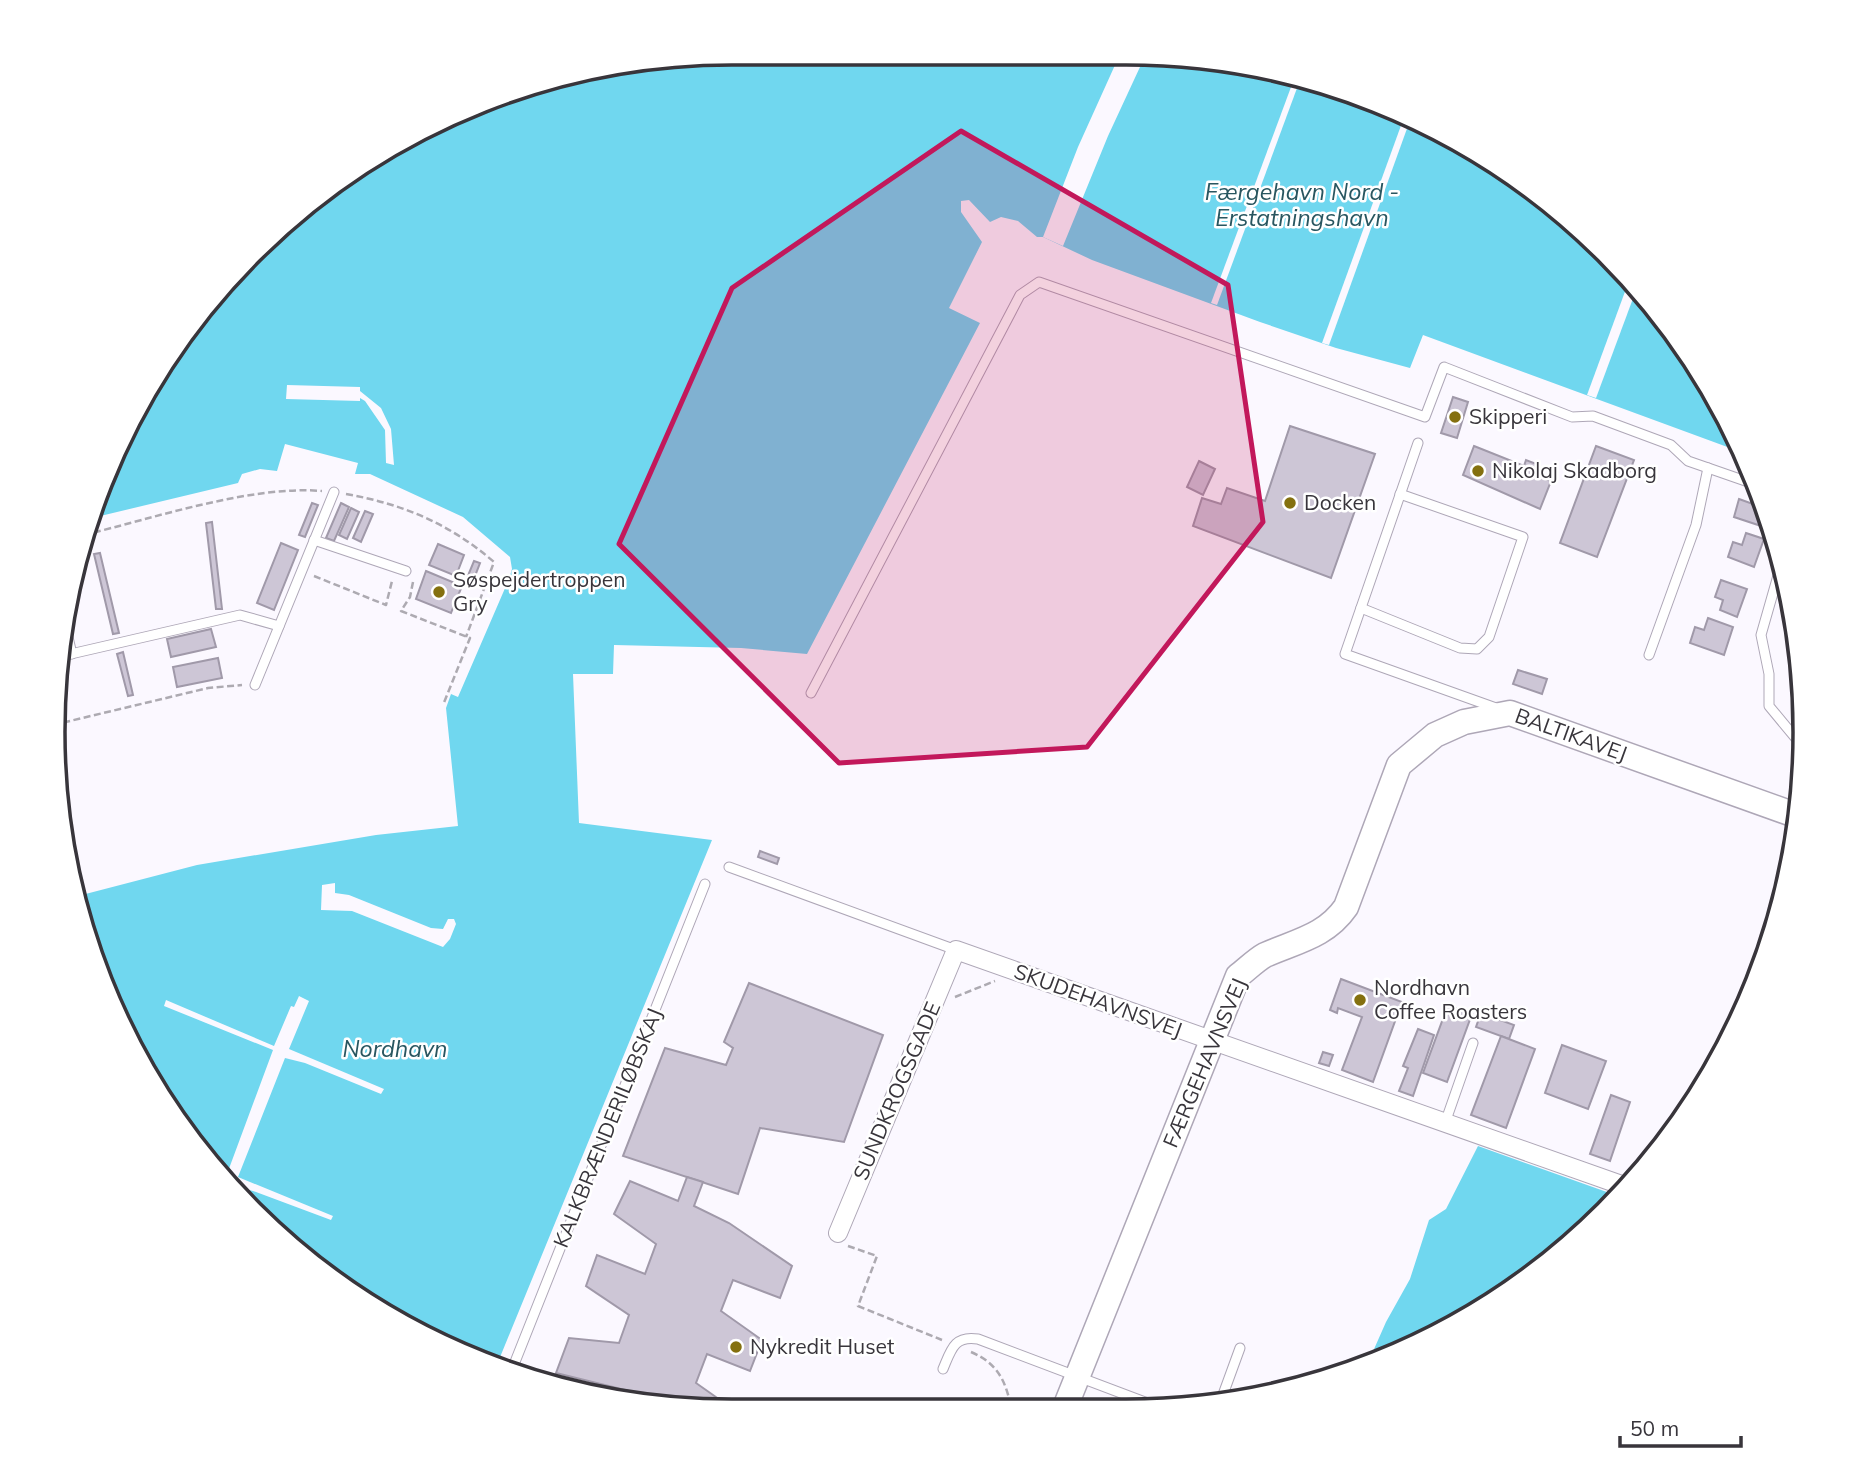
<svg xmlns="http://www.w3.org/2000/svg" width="1858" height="1464" viewBox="0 0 1858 1464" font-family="Mulish,sans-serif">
<rect width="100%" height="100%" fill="#fbf8ff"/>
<!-- water -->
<g fill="#70d7ef">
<polygon points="732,53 1170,54 1345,89 1540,193 1637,284 1714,392 1741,452 1423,335 1410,368 1336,348 1260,322 1092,260 1043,237 1037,237 1018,221 1001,217 990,222 969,200 961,201 961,212 982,242 949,308 980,323 807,654 741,648 614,645 613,674 573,674 579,823 712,840 496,1367 472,1360 354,1297 221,1180 144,1072 76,908 74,897 197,865 376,835 458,826 446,708 451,694 458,697 509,579 512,569 510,557 463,517 370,474 355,474 358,463 285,444 277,471 260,469 242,474 238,483 92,518 143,393 251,252 392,144 556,76"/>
<polygon points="1478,1146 1618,1196 1574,1243 1466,1320 1367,1365 1386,1322 1410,1279 1429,1220 1446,1209"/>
</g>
<!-- pier -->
<g fill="#fbf8ff">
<polygon points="1120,54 1146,54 1108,136 1063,246 1043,237 1078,147"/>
<polygon points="1294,79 1300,80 1217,305 1211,303"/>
<polygon points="1403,120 1409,123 1329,345 1322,343"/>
<polygon points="1630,278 1638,285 1596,398 1587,395"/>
<polygon points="287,385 360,387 360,391 381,408 391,429 394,465 386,463 385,430 365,401 360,398 360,401 286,399"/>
<polygon points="335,883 335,893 349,895 431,928 443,929 448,919 454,919 456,924 450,939 443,947 352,911 321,910 322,885"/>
<polygon points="299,996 309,1001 289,1049 384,1089 381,1094 305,1063 285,1058 238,1177 333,1216 331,1220 253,1191 234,1186 232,1190 223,1182 224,1178 218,1176 213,1169 227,1174 273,1050 164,1006 166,1000 274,1046 291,1006 294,1007"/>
</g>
<!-- building -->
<g fill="#cdc6d6" stroke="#a099a9" stroke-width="2">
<polygon points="1453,397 1468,402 1457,438 1441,433"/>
<polygon points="1290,426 1375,454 1331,578 1193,526 1202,498 1221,504 1227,488 1265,501"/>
<polygon points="1474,446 1524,466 1526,460 1539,465 1535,475 1551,481 1540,509 1463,475"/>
<polygon points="1596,446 1634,460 1597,557 1560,543"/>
<polygon points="1199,461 1215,469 1203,495 1187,487"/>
<polygon points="1739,499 1767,509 1771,519 1767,528 1734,517"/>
<polygon points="312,503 318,505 305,537 299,535"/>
<polygon points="341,503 349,507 334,541 326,538"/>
<polygon points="351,508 359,512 347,539 339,535"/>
<polygon points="365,511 373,514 361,542 353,538"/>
<polygon points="212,522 222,609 216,609 206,523"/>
<polygon points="1746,533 1764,539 1754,567 1728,557 1733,542 1742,545"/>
<polygon points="281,543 298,550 274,610 257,603"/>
<polygon points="438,544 464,555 456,576 429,565"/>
<polygon points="100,553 119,633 113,634 94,554"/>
<polygon points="474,561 480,563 473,581 467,578"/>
<polygon points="426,571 462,586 451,613 416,599"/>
<polygon points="1721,580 1747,589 1737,617 1720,610 1723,600 1715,597"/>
<polygon points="1708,618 1733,627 1724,655 1690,643 1695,627 1704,630"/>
<polygon points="211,629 216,647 171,657 167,639"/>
<polygon points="123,652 133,695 128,696 117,654"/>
<polygon points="218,658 222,678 177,687 173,667"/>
<polygon points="1518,670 1547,679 1542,694 1513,684"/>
<polygon points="760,851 779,858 777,864 758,857"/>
<polygon points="1341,979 1402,1002 1373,1082 1342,1070 1362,1017 1338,1008 1337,1013 1330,1010"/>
<polygon points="749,983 883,1035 844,1142 760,1128 738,1194 623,1156 665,1048 726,1065 733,1048 724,1042"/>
<polygon points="1448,1005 1472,1014 1447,1082 1423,1073"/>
<polygon points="1481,1013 1514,1025 1509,1039 1476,1027"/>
<polygon points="1418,1029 1434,1035 1413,1096 1399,1091 1408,1068 1403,1066"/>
<polygon points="1501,1036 1535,1049 1506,1128 1471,1115"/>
<polygon points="1562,1045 1606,1061 1588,1109 1545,1093"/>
<polygon points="1323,1052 1333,1055 1329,1066 1319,1063"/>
<polygon points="1611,1095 1630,1102 1610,1161 1590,1154"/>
<polygon points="687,1177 703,1182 694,1206 729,1223 792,1266 780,1298 733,1280 721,1311 762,1340 750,1371 707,1354 696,1383 723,1402 719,1410 650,1403 629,1391 556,1373 569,1338 619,1343 629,1315 586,1286 597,1255 645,1274 656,1244 614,1214 630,1181 678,1201"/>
</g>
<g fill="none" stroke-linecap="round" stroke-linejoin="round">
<!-- lane casing -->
<g stroke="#aea7b7" stroke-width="11">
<g id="lane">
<polyline points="1418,443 1345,654 1496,708"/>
<polyline points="314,540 406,571"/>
<polyline points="1781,565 1761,635 1769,674 1769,706 1798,741 1803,743"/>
<polyline points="1361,608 1460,648 1477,649 1489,637 1523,537 1400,494"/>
<polyline points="66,629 72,654"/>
<polyline points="1649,655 1696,525 1708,468"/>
<polyline points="62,656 240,615 279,626"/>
<polyline points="255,685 334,492"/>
<polyline points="811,693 1020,295 1039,282 1425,417 1444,367 1572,417 1593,416 1671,445 1688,461 1757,485"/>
<polyline points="729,867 956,950"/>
<polyline points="1445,1123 1473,1043"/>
<path d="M 943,1369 C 951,1350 954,1335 978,1339 L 1166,1410"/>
<polyline points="511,1372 705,884"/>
<polyline points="1221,1400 1240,1348"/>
</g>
</g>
<!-- street casing -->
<g stroke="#aea7b7" stroke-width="20">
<polyline id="street" points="838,1233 956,950 1627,1187"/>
</g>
<!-- secondary casing -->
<g stroke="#aea7b7" stroke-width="27">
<path id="secondary" d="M 1064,1410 L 1238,976 C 1247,969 1256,960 1265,955 C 1297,941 1326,936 1346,907 L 1399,765 L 1435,735 L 1464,722 L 1510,713 L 1798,816"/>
</g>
<!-- path -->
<g stroke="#adaab1" stroke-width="2.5" stroke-dasharray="7 3.5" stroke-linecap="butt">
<path d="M 346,494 C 403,504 450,524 494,562 L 466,637"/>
<path d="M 84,535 C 154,518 252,485 322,491"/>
<polyline points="314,576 386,605 392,581"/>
<polyline points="413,582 410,597 401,611 470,638 443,705"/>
<polyline points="53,725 208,688 242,685"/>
<polyline points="955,997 995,981"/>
<polyline points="848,1246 877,1256 858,1306 942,1340"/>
<path d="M 971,1352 C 999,1364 1006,1382 1012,1411"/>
</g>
<!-- lane -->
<use href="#lane" stroke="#fff" stroke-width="9"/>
<!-- street -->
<use href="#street" stroke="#fff" stroke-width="18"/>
<!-- secondary -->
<use href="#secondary" stroke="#fff" stroke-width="24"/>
</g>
<!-- marked area -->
<path fill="#c2185b" fill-opacity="0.2" stroke="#c2185b" stroke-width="5" stroke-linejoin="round" d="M 961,131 L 1228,285 L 1263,522 L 1087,747 L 839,763 L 619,544 L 732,288 Z"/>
<!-- markers -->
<g fill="#84700f" stroke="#fff" stroke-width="2.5">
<circle cx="1455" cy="417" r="7"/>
<circle cx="1478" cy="471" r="7"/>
<circle cx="1290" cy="503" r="7"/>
<circle cx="439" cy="592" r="7"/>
<circle cx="1360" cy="1000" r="7"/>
<circle cx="736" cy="1347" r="7"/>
</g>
<g text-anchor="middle" stroke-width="5" stroke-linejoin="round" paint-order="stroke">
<!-- poi labels -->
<g font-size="21" fill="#38353b" stroke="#fff" text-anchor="start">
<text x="1469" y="424">Skipperi</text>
<text x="1492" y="478">Nikolaj Skadborg</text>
<text x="1304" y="510">Docken</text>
<text x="453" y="587">Søspejdertroppen<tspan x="453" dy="24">Gry</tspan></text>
<text x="1374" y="995">Nordhavn<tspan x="1374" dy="24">Coffee Roasters</tspan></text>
<text x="750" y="1354">Nykredit Huset</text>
</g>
<!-- street labels -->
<g font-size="21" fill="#38353b" stroke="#fff">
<text transform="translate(1571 735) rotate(20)" y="7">BALTIKAVEJ</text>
<text transform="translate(1098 1001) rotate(20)" y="7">SKUDEHAVNSVEJ</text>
<text transform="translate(1205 1063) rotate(-67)" y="7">FÆRGEHAVNSVEJ</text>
<text transform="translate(897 1091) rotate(-67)" y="7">SUNDKROGSGADE</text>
<text transform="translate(608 1128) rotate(-68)" y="7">KALKBRÆNDERILØBSKAJ</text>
</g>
<!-- water labels -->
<g font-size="23" font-style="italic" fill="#285660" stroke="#fff">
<text x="1302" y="200">Færgehavn Nord -<tspan x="1302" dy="26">Erstatningshavn</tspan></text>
<text x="395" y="1057">Nordhavn</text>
</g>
</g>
<!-- crop -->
<path d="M0 0H1858V1464H0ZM732 65H1126A667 667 0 0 1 1793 732V732A667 667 0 0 1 1126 1399H732A667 667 0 0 1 65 732V732A667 667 0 0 1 732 65Z" fill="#fff" fill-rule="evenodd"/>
<path fill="none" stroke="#38353b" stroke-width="3.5" d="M732 65H1126A667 667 0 0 1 1793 732V732A667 667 0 0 1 1126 1399H732A667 667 0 0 1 65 732V732A667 667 0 0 1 732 65Z"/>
<!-- scale -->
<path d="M1620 1436v10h121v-10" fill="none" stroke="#38353b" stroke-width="3.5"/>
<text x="1630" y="1436" font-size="21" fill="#38353b" stroke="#ffffff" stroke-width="5" paint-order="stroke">50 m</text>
</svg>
